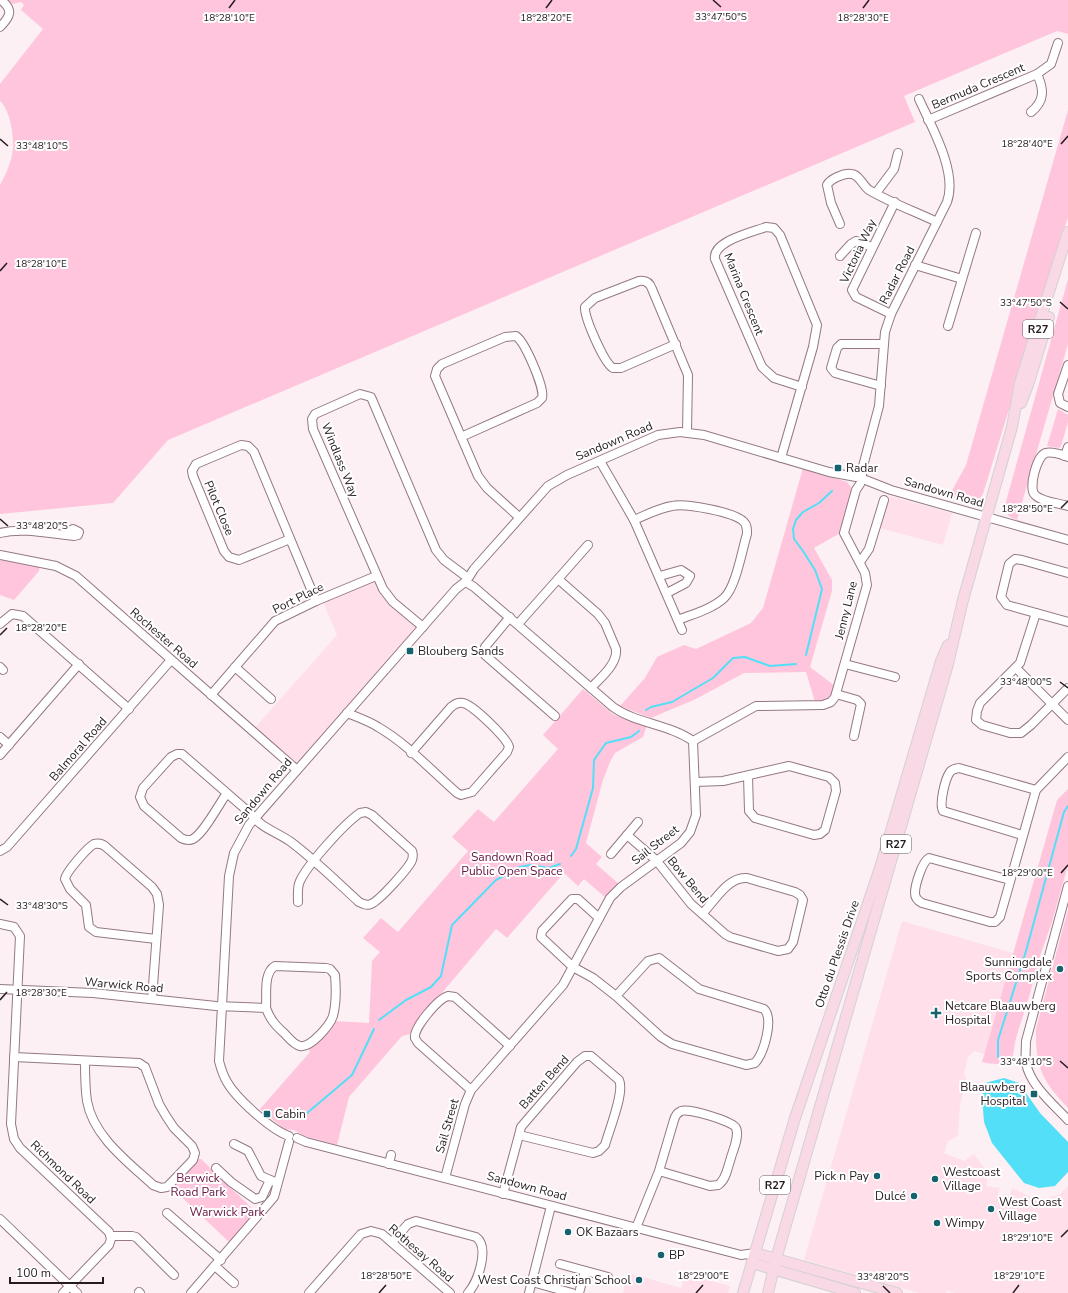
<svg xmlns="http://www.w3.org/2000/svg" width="1068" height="1293" viewBox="0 0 1068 1293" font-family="'Nunito Sans',sans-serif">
<rect width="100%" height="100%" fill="#fcf0f4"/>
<!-- built -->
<g fill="#fedfea">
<polygon points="889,496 952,513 943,545 880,528"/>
<polygon points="376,577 382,590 422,628 297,771 252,731 337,635 322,599"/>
<polygon points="902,921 1013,953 984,1054 974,1051 968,1057 964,1073 966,1078 960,1105 958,1136 948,1141 944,1153 964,1161 974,1154 987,1172 984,1174 987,1177 987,1186 1000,1188 998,1195 1004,1196 1005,1194 1010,1196 1012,1188 1031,1197 1048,1198 1060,1194 1068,1186 1068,1293 954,1293 947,1290 946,1293 919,1293 804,1260"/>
<polygon points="628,1273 681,1288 685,1274 730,1286 728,1293 623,1293"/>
</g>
<!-- green -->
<g fill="#ffc5dc">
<path d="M 5,0 L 1068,0 L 1068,34 L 1057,31 L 904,96 L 915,122 L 168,440 L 113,503 L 0,514 L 0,185 C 5,176 10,165 12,155 C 15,140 11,111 0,101 L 0,84 L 43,29 L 21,10 L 24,5 L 21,2 L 12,4 Z"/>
<path d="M 1068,110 L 1068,217 L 983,494 C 975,509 961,500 949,496 L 966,465 Z"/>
<path d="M 1068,279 L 1068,344 L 1017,520 C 1009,517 1004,514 1005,505 Z"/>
<polygon points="1058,409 1068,415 1068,422 1061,446 1059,448 1047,446"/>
<polygon points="803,468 847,482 853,490 842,532 814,548 832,580 832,591 810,667 835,686 833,694 827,701 815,702 806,672 744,673 696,699 651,718 620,706 645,678 657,657 684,645 696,649 751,623 763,608"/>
<polygon points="0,559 40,566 39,571 14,600 0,595"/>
<polygon points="583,689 614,715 647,725 643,737 615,753 610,762 603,780 586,843 602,857 596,864 619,884 606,898 584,879 578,886 564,873 507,938 496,929 413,1027 411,1034 402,1036 349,1097 337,1145 304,1136 294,1130 284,1129 260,1109 310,1052 309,1049 333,1021 369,1023 372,961 380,952 363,938 381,918 398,932 468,851 452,837 478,809 494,822 558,749 543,735"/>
<path d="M 1068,789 L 1068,865 L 1052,922 L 1040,956 L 1029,997 L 1016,1038 L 1012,1060 C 1004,1066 992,1064 982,1062 L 1057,800 Z"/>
<path d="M 1068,909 L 1068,1108 C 1043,1082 1035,1067 1036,1029 Z"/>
<polygon points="198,1159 201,1159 257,1213 230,1243 171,1187"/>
</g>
<!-- water -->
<polygon fill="#53dff7" points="1004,1078 1019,1083 1040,1113 1068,1142 1068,1172 1055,1186 1039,1188 1024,1183 992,1143 984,1122 982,1097 985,1083"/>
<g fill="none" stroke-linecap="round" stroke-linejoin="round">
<!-- stream -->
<g stroke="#53dff7" stroke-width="2">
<polyline points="806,655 822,589 815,570 803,551 794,539 793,529 796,520 803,512 819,503 832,491"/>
<polyline points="646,710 651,707 672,702 713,678 733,658 745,657 770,666 796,664"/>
<polyline points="571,856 576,849 593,788 594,760 606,743 631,737 639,731"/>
<polyline points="379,1020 406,1000 431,987 441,976 452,925 496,880 520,867 530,865 549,868 560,864"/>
<polyline points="998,1057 998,1040 1026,951 1064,812 1068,806"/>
<polyline points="300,1119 352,1075 374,1029"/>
</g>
<!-- minor casing -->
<g stroke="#947983" stroke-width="10">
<g id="minor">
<path d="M 0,27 C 10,17 14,10 1,0"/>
<polyline points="1037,74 1051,64 1058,43"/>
<path d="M 928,120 L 1037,74 C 1044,89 1045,101 1031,112"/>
<polyline points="876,193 894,169 898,153"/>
<path d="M 840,224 L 831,203 L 827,185 C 830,179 844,173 851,174 C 859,174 863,186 869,190 C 889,202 916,212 937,222"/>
<polyline points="840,256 851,244 856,241 872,247"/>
<polyline points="915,265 962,279"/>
<polyline points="891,314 856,297 852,290 895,202"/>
<polyline points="948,326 976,233"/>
<path d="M 676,344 L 621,368 L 613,368 C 604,363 584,317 585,307 L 595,298 L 639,281 C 646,280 650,283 652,289 L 688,375 L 687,432"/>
<polyline points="1068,365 1058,394 1060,403 1068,407"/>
<polyline points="881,386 835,373 831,368 837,348 841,344 883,344"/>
<path d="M 461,437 L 537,403 L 542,398 C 545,388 525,342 516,336 L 505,337 L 442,364 L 437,369 L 435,376 L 478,476 L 487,488 L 519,517"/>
<polyline points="1065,456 1068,447"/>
<path d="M 1068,457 C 1062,455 1053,451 1046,453 C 1037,455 1028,488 1035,495 C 1042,502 1059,503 1068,506"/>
<path d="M 781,458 L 813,347 L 817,325 L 780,235 L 774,228 L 766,227 C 753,232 712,241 715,259 L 762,367 L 774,378 L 802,387"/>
<polyline points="600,461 634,520 682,630"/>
<path d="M 862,477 L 862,470 L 879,406 L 885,332 L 891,314 L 947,202 C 958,172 931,126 919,99"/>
<polyline points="863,479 891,490 1068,540"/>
<path d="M 634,520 C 646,515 659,508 672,506 C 685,503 735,512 744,522 C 747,525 747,529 747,534 C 742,550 736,587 724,598 C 712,609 693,614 678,620"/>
<path d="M 0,533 C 24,527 50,534 74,536 L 78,535 L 79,532 L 73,529 L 63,534"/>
<polyline points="290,539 239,560 229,557 224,551 193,476 192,471 196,464 241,445 248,446 254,452 316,601"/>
<polyline points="0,555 56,566 76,576 297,770"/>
<polyline points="860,562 869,549 884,500"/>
<polyline points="1068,573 1022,560 1015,559 1009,564 1001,597 1007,605 1068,622"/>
<polyline points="660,576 681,570 690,576 686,583 667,593"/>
<polyline points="469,577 474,569 548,486 567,475 658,435 680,432 704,435 829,472 856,477"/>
<polyline points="558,579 588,545"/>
<polyline points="1036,613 1020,663 980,703 977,711 976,720 982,725 1010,733 1021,733 1031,725 1068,688"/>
<polyline points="510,617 485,647 485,655 555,716"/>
<polyline points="0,624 12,614 23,616 129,709"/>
<path d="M 518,624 L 558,579 L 598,614 L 605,623 L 616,649 C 618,664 600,678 591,688"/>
<polyline points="423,627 393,602 383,589 313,429 312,419 315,414 360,394 371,397 436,550 444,560 464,575"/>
<polyline points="845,664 895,677"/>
<polyline points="0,667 3,670"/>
<polyline points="235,667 271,699"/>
<polyline points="1016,668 1068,720"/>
<polyline points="836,694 857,700 861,704 854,736"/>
<polyline points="211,695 275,621 316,601 376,576"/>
<path d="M 347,713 C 357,717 369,721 378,727 C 406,743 432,771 457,793 L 461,795 L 472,792 L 507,752 L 509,747 C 507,738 473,705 463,703 C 458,702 455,704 451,707 L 411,753"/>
<polyline points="0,737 9,745"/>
<polyline points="693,741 756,706 823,705 831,702 835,697 867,585 865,573 844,533 856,490 860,484"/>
<polyline points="0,755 79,664"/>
<polyline points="695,782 723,781 789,766 829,777 835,783 836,791 825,830 820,834 814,835 755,818 749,811 748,776"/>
<path d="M 227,793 C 219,804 204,833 193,839 C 189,841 185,840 181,838 L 144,806 L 140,797 L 143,788 L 171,757 L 177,754 L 182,754 L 251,814 C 261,828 277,832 291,842 C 315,860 337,882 359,902 C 363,904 367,906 371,904 C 379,901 409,868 412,860 C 413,857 413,854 412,851 L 372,815 L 366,812 L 360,813 C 344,824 308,864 300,881 C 297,887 298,895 298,902"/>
<path d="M 627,835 L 656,860 L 691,904 L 725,934 L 730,937 L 778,951 L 788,949 L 793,942 L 803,900 L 800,895 L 795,892 L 747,878 C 728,876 714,902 702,914"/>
<path d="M 1022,835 L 943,811 C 939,804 945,779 950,772 C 952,769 955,769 959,768 L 1036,790"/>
<polyline points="0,851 7,847 171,660"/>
<polyline points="611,854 638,822"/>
<path d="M 1010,880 L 929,858 C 922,862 915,885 915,893 C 915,898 918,901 922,903 L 990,922 L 995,922 L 1000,917 L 1036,790 L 1068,757"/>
<path d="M 1068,886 L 1026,1041 C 1026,1048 1025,1056 1026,1063 C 1030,1085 1053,1104 1068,1120"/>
<path d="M 599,918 L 578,899 L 572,899 L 542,931 L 541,937 L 573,967 L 593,978 L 616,996 L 661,1037 L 672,1044 L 746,1065 L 755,1063 C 764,1053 774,1019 764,1009 L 699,989 L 659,958 L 648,961 L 616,996"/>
<polyline points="0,924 14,927 20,936 11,1124 14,1139 20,1148 109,1232 111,1239 109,1245 63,1293"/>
<path d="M 0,989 L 93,993 L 216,1006 L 266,1008 C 267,995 263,973 275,966 L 326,968 L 330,969 L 335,975 C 336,987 336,1005 333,1016 C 330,1025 311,1048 300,1046 C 294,1045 288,1037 284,1033 C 275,1025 270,1019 266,1008"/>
<path d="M 152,999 L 159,905 L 157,894 L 152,887 L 106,847 C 103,844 99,843 94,844 C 87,848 66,872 65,879 L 70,889 L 86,905 L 89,927 L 96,932 L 156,939"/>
<path d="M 14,1057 L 139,1063 L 145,1067 L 159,1104 L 166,1116 L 174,1128 L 192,1146 L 195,1153 L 193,1160 L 167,1187 L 161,1188 L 153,1185 C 128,1162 93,1136 87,1101 C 85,1088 85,1075 85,1061"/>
<path d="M 471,1090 L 418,1043 L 415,1038 C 413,1028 438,999 448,996 L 455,997 L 510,1046"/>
<path d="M 289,1136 C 271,1130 236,1098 227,1082 C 223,1075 221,1069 219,1061 L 229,876 L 234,853 L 249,825 L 456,589 L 465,582"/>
<polyline points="297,1138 306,1142 741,1255 755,1253"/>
<polyline points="234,1144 248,1151 261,1176 275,1182"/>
<polyline points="389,1164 391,1155"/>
<polyline points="216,1168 231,1182 255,1199 262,1197 270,1180"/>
<path d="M 445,1178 L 465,1104 L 471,1090 L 563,985 L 610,898 L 621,887 L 681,843 L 690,832 L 696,815 L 693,741 C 669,724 637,724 613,707 L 474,587 L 466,582"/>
<path d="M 503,1194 L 519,1135 L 521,1127 L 577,1062 L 585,1056 L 591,1056 L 619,1080 C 625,1092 609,1130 605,1145 L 599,1151 L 593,1153 L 519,1135"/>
<polyline points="167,1213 221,1260"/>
<polyline points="0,1219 77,1293"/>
<path d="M 636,1228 L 659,1171 L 674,1120 C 675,1116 677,1113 681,1111 C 688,1108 733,1121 736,1128 C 740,1137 732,1152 730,1161 C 727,1169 726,1180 718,1185 L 710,1186 L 659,1171"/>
<polyline points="111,1236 132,1236 136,1237 174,1275"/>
<path d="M 392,1242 L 408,1224 L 416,1221 L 476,1237 C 490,1247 478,1282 468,1293"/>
<polyline points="560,1264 608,1277"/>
<polyline points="215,1266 234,1283"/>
<polyline points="532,1282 572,1293"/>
<polyline points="139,1292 140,1293"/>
<polyline points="191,1293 274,1197 289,1142"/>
<polyline points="309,1293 361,1234 371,1231 382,1234 450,1293"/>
<polyline points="529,1293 551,1206"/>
<polyline points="579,1293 585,1271"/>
</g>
</g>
<!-- major casing -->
<g stroke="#d4d1d2" stroke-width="12">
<g id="major">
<polyline points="1021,403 1028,385 1049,317"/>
<polyline points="755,1253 897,1293"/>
<polyline points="752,1263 855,1293"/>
<polyline points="743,1293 795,1118 880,868 941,661 948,645"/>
<polyline points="768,1293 776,1259 948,664 963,600 1012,427 1020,383 1068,232"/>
</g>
</g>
<!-- minor -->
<use href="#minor" stroke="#fff" stroke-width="8"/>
<!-- major -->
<use href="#major" stroke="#f8d9e5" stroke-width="10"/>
</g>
<!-- ticks -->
<path fill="none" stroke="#261b20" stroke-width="1.5" d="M 713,0 L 721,7M 229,8 L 235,0M 546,8 L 552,0M 863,8 L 869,0M 0,139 L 8,146M 1061,144 L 1068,136M 0,271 L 7,263M 1060,302 L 1068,309M 1061,508 L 1068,501M 0,519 L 8,526M 0,635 L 7,628M 1060,682 L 1068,688M 1061,873 L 1068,865M 0,899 L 8,905M 0,1000 L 7,992M 1060,1061 L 1068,1068M 1061,1237 L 1068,1230M 883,1286 L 890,1293M 379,1293 L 386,1285M 696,1293 L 703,1285M 1013,1293 L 1019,1285"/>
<!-- markers -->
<g fill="#16626e" stroke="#fff" stroke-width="1.5">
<rect x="834" y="464" width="8" height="8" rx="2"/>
<rect x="406" y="647" width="8" height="8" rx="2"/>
<circle cx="1060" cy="969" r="4"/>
<path d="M934 1007h4v4h4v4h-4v4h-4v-4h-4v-4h4z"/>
<rect x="1030" y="1090" width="8" height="8" rx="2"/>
<rect x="263" y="1110" width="8" height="8" rx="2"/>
<circle cx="877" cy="1176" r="4"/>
<circle cx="935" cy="1179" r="4"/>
<circle cx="914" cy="1196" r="4"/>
<circle cx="991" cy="1209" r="4"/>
<circle cx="937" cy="1223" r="4"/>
<circle cx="568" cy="1232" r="4"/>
<circle cx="661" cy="1255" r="4"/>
<circle cx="639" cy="1280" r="4"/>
</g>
<g text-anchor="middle" stroke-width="4" stroke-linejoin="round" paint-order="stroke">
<!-- shield labels -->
<g fill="#fff" stroke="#675f63" stroke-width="1">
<rect x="1023" y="320" width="30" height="18" rx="3"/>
<rect x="881" y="835" width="30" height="18" rx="3"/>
<rect x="760" y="1176" width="30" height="18" rx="3"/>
</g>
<g font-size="11" font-weight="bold" fill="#261b20">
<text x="1038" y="333">R27</text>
<text x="896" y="848">R27</text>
<text x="775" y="1189">R27</text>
</g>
<!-- street labels -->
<g font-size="12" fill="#261b20" stroke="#fff">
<text transform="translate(978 86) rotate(-23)" y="4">Bermuda Crescent</text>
<text transform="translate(858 251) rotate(-65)" y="4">Victoria Way</text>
<text transform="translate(897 275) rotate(-63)" y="4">Radar Road</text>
<text transform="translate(744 294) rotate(68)" y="4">Marina Crescent</text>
<text transform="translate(614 441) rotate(-23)" y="4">Sandown Road</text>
<text transform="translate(340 460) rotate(68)" y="4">Windlass Way</text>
<text transform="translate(944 492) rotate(16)" y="4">Sandown Road</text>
<text transform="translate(219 508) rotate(67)" y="4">Pilot Close</text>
<text transform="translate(298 598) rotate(-26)" y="4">Port Place</text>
<text transform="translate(846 610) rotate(-76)" y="4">Jenny Lane</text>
<text transform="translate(164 638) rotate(41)" y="4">Rochester Road</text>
<text transform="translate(78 749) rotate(-49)" y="4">Balmoral Road</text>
<text transform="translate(263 791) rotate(-50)" y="4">Sandown Road</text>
<text transform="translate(655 845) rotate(-38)" y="4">Sail Street</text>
<text transform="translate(688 880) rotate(50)" y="4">Bow Bend</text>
<text transform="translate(837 954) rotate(-71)" y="4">Otto du Plessis Drive</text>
<text transform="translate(124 985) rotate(5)" y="4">Warwick Road</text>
<text transform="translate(544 1082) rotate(-48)" y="4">Batten Bend</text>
<text transform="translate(447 1126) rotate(-74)" y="4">Sail Street</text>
<text transform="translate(63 1172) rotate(44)" y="4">Richmond Road</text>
<text transform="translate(527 1186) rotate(15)" y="4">Sandown Road</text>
<text transform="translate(421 1253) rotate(41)" y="4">Rothesay Road</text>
</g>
<!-- poi labels -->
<g font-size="12" fill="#261b20" stroke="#fff" text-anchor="start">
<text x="846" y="472">Radar</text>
<text x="418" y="655">Blouberg Sands</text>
<text x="1052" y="966" text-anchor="end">Sunningdale<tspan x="1052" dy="14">Sports Complex</tspan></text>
<text x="945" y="1010">Netcare Blaauwberg<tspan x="945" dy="14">Hospital</tspan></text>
<text x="1026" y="1091" text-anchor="end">Blaauwberg<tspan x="1026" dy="14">Hospital</tspan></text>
<text x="275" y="1118">Cabin</text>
<text x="943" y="1176">Westcoast<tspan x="943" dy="14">Village</tspan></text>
<text x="869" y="1180" text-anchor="end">Pick n Pay</text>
<text x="906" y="1200" text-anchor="end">Dulcé</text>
<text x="999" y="1206">West Coast<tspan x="999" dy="14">Village</tspan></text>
<text x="945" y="1227">Wimpy</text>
<text x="576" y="1236">OK Bazaars</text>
<text x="669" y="1259">BP</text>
<text x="631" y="1284" text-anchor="end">West Coast Christian School</text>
</g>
<!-- park labels -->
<g font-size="12" fill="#65133f" stroke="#fff">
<text x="512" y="861">Sandown Road<tspan x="512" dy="14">Public Open Space</tspan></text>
<text x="198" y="1182">Berwick<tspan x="198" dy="14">Road Park</tspan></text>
<text x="227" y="1216">Warwick Park</text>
</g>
</g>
<g font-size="10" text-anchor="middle" fill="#261b20" stroke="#fff" stroke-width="4" stroke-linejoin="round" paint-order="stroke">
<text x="721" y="20">33°47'50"S</text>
<text x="229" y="21">18°28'10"E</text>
<text x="546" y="21">18°28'20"E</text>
<text x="863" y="21">18°28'30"E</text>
<text x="1027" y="147">18°28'40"E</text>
<text x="42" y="149">33°48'10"S</text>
<text x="41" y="267">18°28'10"E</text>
<text x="1026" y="306">33°47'50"S</text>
<text x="1027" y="512">18°28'50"E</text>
<text x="42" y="529">33°48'20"S</text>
<text x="41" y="631">18°28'20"E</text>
<text x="1026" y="685">33°48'00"S</text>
<text x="1027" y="876">18°29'00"E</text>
<text x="42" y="909">33°48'30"S</text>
<text x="41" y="996">18°28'30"E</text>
<text x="1026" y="1065">33°48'10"S</text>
<text x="1027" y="1241">18°29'10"E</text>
<text x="386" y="1279">18°28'50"E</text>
<text x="703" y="1279">18°29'00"E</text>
<text x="1019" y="1279">18°29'10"E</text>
<text x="883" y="1280">33°48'20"S</text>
</g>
<!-- scale -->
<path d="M10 1277v6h93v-6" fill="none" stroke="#261b20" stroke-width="2"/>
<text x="16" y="1277" font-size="12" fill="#261b20" stroke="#ffffff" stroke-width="3" paint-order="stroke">100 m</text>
</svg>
